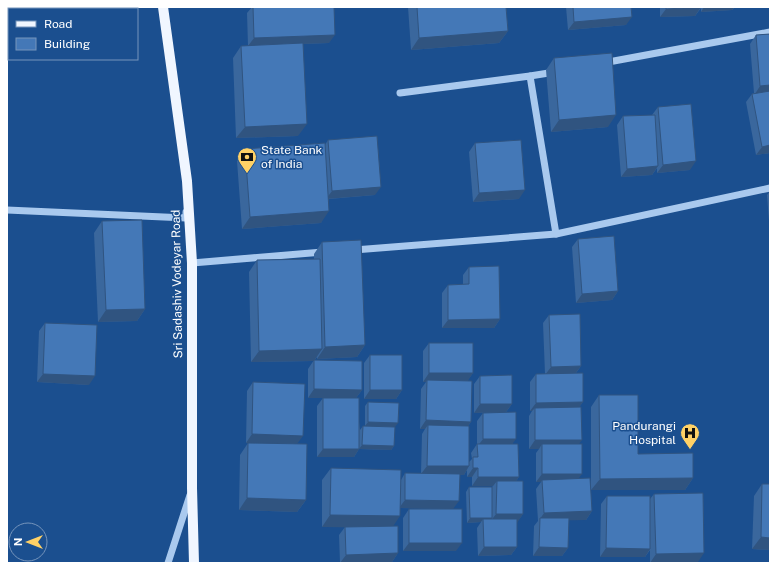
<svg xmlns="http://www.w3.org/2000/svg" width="777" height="570" viewBox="0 0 777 570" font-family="'Public Sans',sans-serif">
<rect width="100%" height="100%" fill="#1b4f8f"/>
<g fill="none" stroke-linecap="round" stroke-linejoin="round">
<!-- minor -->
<g stroke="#a9c9ee" stroke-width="7">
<polyline points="603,63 770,32"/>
<polyline points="530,76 556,234"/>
<polyline points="400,93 530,76 555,72"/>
<polyline points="7,210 186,218 186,212"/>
<polyline points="354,250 556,234 770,188"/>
<polyline points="192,263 323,252"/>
<polyline points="168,563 190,495"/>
</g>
<!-- major -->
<polyline stroke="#f0f6ff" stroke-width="10" points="163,7 187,181 192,263 192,488 194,563"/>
</g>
<!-- wall -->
<g fill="#3a679d">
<polygon points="252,7 334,7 329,43 303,44 298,136 236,138 233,58 241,46 248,46 247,13"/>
<polygon points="408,7 506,7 508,31 499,43 411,50"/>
<polygon points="566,7 631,7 626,25 568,30"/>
<polygon points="660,7 735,7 732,10 701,12 701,8 695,16 660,17"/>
<polygon points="770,34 770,153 756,155 746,102 752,94 754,93 750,44 756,35"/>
<polygon points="554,58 608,127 551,132 546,70"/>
<polygon points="658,107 690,170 657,173 657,168 652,175 621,177 617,125 623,116 652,115"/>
<polygon points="328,140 375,195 329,199 321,223 242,229 237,161 245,149 325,145"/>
<polygon points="475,143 519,199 473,202 469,152"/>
<polygon points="770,191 770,234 767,195"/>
<polygon points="102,221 145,309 137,321 98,322 94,233"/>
<polygon points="578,239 618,291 612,300 576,303 572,247"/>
<polygon points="322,242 365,345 357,357 317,359 317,357 314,361 251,362 249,272 257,260 314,259 314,254"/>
<polygon points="469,267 500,319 494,328 442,328 442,293 448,285 463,284 463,275"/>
<polygon points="549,315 581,366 576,373 583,402 579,407 578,479 592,511 586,520 568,520 568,548 562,556 533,556 534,526 538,521 536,489 541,482 536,482 536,453 539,449 529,449 529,416 532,411 530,411 530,382 536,374 545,374 543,323"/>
<polygon points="45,323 89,385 37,382 39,331"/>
<polygon points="429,343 473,373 467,381 471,422 468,426 469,462 472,459 471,453 477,444 477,421 483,413 513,444 519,477 516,481 523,514 517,522 517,547 511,555 478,556 477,528 481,522 467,523 466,492 469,487 492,487 493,486 472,486 472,477 467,477 467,470 464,475 460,475 453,509 456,551 403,551 403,518 409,509 452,509 400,508 393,526 398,553 392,562 340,563 339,535 345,527 322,527 322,480 331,468 401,480 405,473 421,473 422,434 425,429 420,429 421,389 426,382 423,382 423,351"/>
<polygon points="370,355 402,390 396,399 364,399 364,363"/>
<polygon points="314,360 362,390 356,398 360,430 363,426 365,426 365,406 368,402 395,427 377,427 394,446 391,450 359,449 354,457 317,457 317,406 323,398 308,398 308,369"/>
<polygon points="480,376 512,404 506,412 474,413 474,384"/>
<polygon points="253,382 297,444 306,500 297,512 239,510 240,455 248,443 246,443 247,391"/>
<polygon points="599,395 638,454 693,478 685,490 591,490 591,407"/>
<polygon points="762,484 770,550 752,549 754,496"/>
<polygon points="654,494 698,562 650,563 650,550 645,557 600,557 601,504 607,496 650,499"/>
</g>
<!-- shaded-wall -->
<g fill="#305480">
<polygon points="701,7 695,16 660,17 666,9"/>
<polygon points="704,7 735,7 732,10 701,12"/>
<polygon points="632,17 626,25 568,30 574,22"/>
<polygon points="508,31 499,43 411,50 419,38"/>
<polygon points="335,35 329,43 248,46 254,38"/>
<polygon points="770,85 770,93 755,94 760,86"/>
<polygon points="616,115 608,127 551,132 559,120"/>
<polygon points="307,124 298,136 236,138 245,127"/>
<polygon points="770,145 770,153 756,155 762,147"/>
<polygon points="696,161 690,170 657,173 663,165"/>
<polygon points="658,166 652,175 621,177 627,169"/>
<polygon points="381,187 375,195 326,199 332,191"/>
<polygon points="525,190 519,199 473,202 479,193"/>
<polygon points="329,211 321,223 242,229 250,217"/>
<polygon points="618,291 612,300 576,303 582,294"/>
<polygon points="145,309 137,321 98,322 106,310"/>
<polygon points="500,319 494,328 442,328 448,320"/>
<polygon points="365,345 357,357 317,359 325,347"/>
<polygon points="322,349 314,361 251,362 259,351"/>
<polygon points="581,366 575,374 545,375 551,367"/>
<polygon points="429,373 473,373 467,382 427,380 426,382 423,382"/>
<polygon points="43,374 95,376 89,385 37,382"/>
<polygon points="314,389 362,390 356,398 308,398"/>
<polygon points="370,390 402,390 396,399 364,399"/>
<polygon points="583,402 577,410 535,408 532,411 530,411 536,403"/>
<polygon points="480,404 512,404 506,412 474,413"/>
<polygon points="426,420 471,422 465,430 428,425 425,429 420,429"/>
<polygon points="368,422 398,423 395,427 365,426"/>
<polygon points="252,434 303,436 297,444 246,443"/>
<polygon points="483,439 516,439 510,447 477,447"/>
<polygon points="535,440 582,440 576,448 542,444 539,449 529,449"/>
<polygon points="362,445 394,446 391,450 359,449"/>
<polygon points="323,449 359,449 354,457 317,457"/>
<polygon points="427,466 469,466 464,475 421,474"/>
<polygon points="473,468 478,468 472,477 467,477"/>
<polygon points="542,474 582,474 576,482 542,480 541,482 536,482"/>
<polygon points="478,477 519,477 513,485 497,481 493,486 472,486"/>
<polygon points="693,478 685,490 591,490 600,479"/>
<polygon points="247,498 306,500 297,512 239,510"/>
<polygon points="405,500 459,501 453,509 399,508"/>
<polygon points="592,511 586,520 540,521 540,519 544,513"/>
<polygon points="496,514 523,514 517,523 490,522"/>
<polygon points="330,515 400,516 392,528 322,527"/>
<polygon points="470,518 492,518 489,522 483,519 481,522 467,523"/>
<polygon points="761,537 770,538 770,550 752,549"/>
<polygon points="409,543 462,543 456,551 403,551"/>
<polygon points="484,547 517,547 511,555 478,556"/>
<polygon points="539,547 568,548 562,556 533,556"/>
<polygon points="606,548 650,549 645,557 600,557"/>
<polygon points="398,553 392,562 340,563 346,555"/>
<polygon points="704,553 698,562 650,563 656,554"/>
</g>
<!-- building -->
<g fill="#4478b7" stroke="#305480">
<polygon points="253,7 334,7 335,35 254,38"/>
<polygon points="417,7 506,7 508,31 419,38"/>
<polygon points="573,7 631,7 632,17 574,22"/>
<polygon points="666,7 701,7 666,9"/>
<polygon points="770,34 770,85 760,86 756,35"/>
<polygon points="303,43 307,124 245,127 241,46"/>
<polygon points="612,53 616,115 559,120 554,58"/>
<polygon points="770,91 770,145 762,147 752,94"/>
<polygon points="691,104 696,161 663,165 658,107"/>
<polygon points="655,115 658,166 627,169 623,116"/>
<polygon points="377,136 381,187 332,191 328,140"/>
<polygon points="521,140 525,190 479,193 475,143"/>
<polygon points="325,143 329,211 250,217 245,149"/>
<polygon points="142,220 145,309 106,310 102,221"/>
<polygon points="614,236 618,291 582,294 578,239"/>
<polygon points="361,240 365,345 325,347 322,242"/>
<polygon points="320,259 322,349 259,351 257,260"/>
<polygon points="499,266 500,319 448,320 448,285 469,284 469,267"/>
<polygon points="580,314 581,366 551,367 549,315"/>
<polygon points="45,323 97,325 95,376 43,374"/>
<rect x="429" y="343" width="44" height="30"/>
<rect x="370" y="355" width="32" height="35"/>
<polygon points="314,360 362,361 362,390 314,389"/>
<polygon points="583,373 583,402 536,403 536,374"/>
<polygon points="512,375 512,404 480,404 480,376"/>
<polygon points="427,380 472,381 471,422 426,420"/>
<polygon points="253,382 305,384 303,436 252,434"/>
<polygon points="599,395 638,395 638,454 693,453 693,478 600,479"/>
<rect x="323" y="398" width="36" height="51"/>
<polygon points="368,402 399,403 398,423 368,422"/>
<polygon points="581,407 582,440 535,440 535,408"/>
<polygon points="516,412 516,439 483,439 483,413"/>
<polygon points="428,425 469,426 469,466 427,466"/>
<polygon points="363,426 395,427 394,446 362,445"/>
<polygon points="248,443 307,444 306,500 247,498"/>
<polygon points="477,444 518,444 519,477 478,477 478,468 473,468 473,457 478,457"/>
<rect x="542" y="444" width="40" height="30"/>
<polygon points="331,468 401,470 400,516 330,515"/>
<polygon points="405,473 460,474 459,501 405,500"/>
<polygon points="590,478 592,511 544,513 542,480"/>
<polygon points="497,481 523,481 523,514 496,514"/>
<polygon points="762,484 770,484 770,538 761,537"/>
<polygon points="469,487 492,487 492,518 470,518"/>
<polygon points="703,493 704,553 656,554 654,494"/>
<polygon points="607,496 650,496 650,549 606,548"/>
<rect x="409" y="509" width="53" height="34"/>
<polygon points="540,518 569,518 568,548 539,547"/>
<polygon points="483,519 517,519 517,547 484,547"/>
<polygon points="398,526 398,553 346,555 345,527"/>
</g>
<!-- icons -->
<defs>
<g id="bank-pin" transform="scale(1)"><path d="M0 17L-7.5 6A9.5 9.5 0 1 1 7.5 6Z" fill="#ffd166" stroke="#1b4f8f"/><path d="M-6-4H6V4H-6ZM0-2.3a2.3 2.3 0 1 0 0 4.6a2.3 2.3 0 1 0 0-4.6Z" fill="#111"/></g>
<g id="hospital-pin" transform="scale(1)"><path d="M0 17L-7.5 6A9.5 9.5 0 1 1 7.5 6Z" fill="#ffd166" stroke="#1b4f8f"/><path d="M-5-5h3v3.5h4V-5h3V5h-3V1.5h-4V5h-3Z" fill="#111"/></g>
</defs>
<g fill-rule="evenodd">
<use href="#bank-pin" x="247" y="157"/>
<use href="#hospital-pin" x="690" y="433"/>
</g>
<g text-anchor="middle" stroke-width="3" stroke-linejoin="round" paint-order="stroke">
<!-- poi labels -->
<g font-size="12" fill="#fff" stroke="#1b4f8f" text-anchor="start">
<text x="261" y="154">State Bank<tspan x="261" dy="14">of India</tspan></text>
<text x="676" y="430" text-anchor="end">Pandurangi<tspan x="676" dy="14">Hospital</tspan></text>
</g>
<!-- street labels -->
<g font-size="12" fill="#fff" stroke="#1b4f8f">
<text transform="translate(177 284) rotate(-91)" y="4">Sri Sadashiv Vodeyar Road</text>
</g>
</g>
<!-- border -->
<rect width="777" height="570" fill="none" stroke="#ffffff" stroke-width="16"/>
<!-- legend -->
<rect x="8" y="8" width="130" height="52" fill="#1b4f8f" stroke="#7695bc"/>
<rect x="16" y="21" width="20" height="6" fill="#f0f6ff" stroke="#7695bc"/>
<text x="44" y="28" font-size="12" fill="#ffffff">Road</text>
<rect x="16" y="38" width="20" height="12" fill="#4478b7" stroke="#7695bc"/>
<text x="44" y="48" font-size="12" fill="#ffffff">Building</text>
<!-- north arrow -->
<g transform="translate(28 542) rotate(270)"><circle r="19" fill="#1b4f8f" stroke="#7695bc"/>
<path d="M0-3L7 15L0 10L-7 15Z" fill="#ffd166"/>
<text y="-6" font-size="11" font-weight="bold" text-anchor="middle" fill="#ffffff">N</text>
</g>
</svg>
